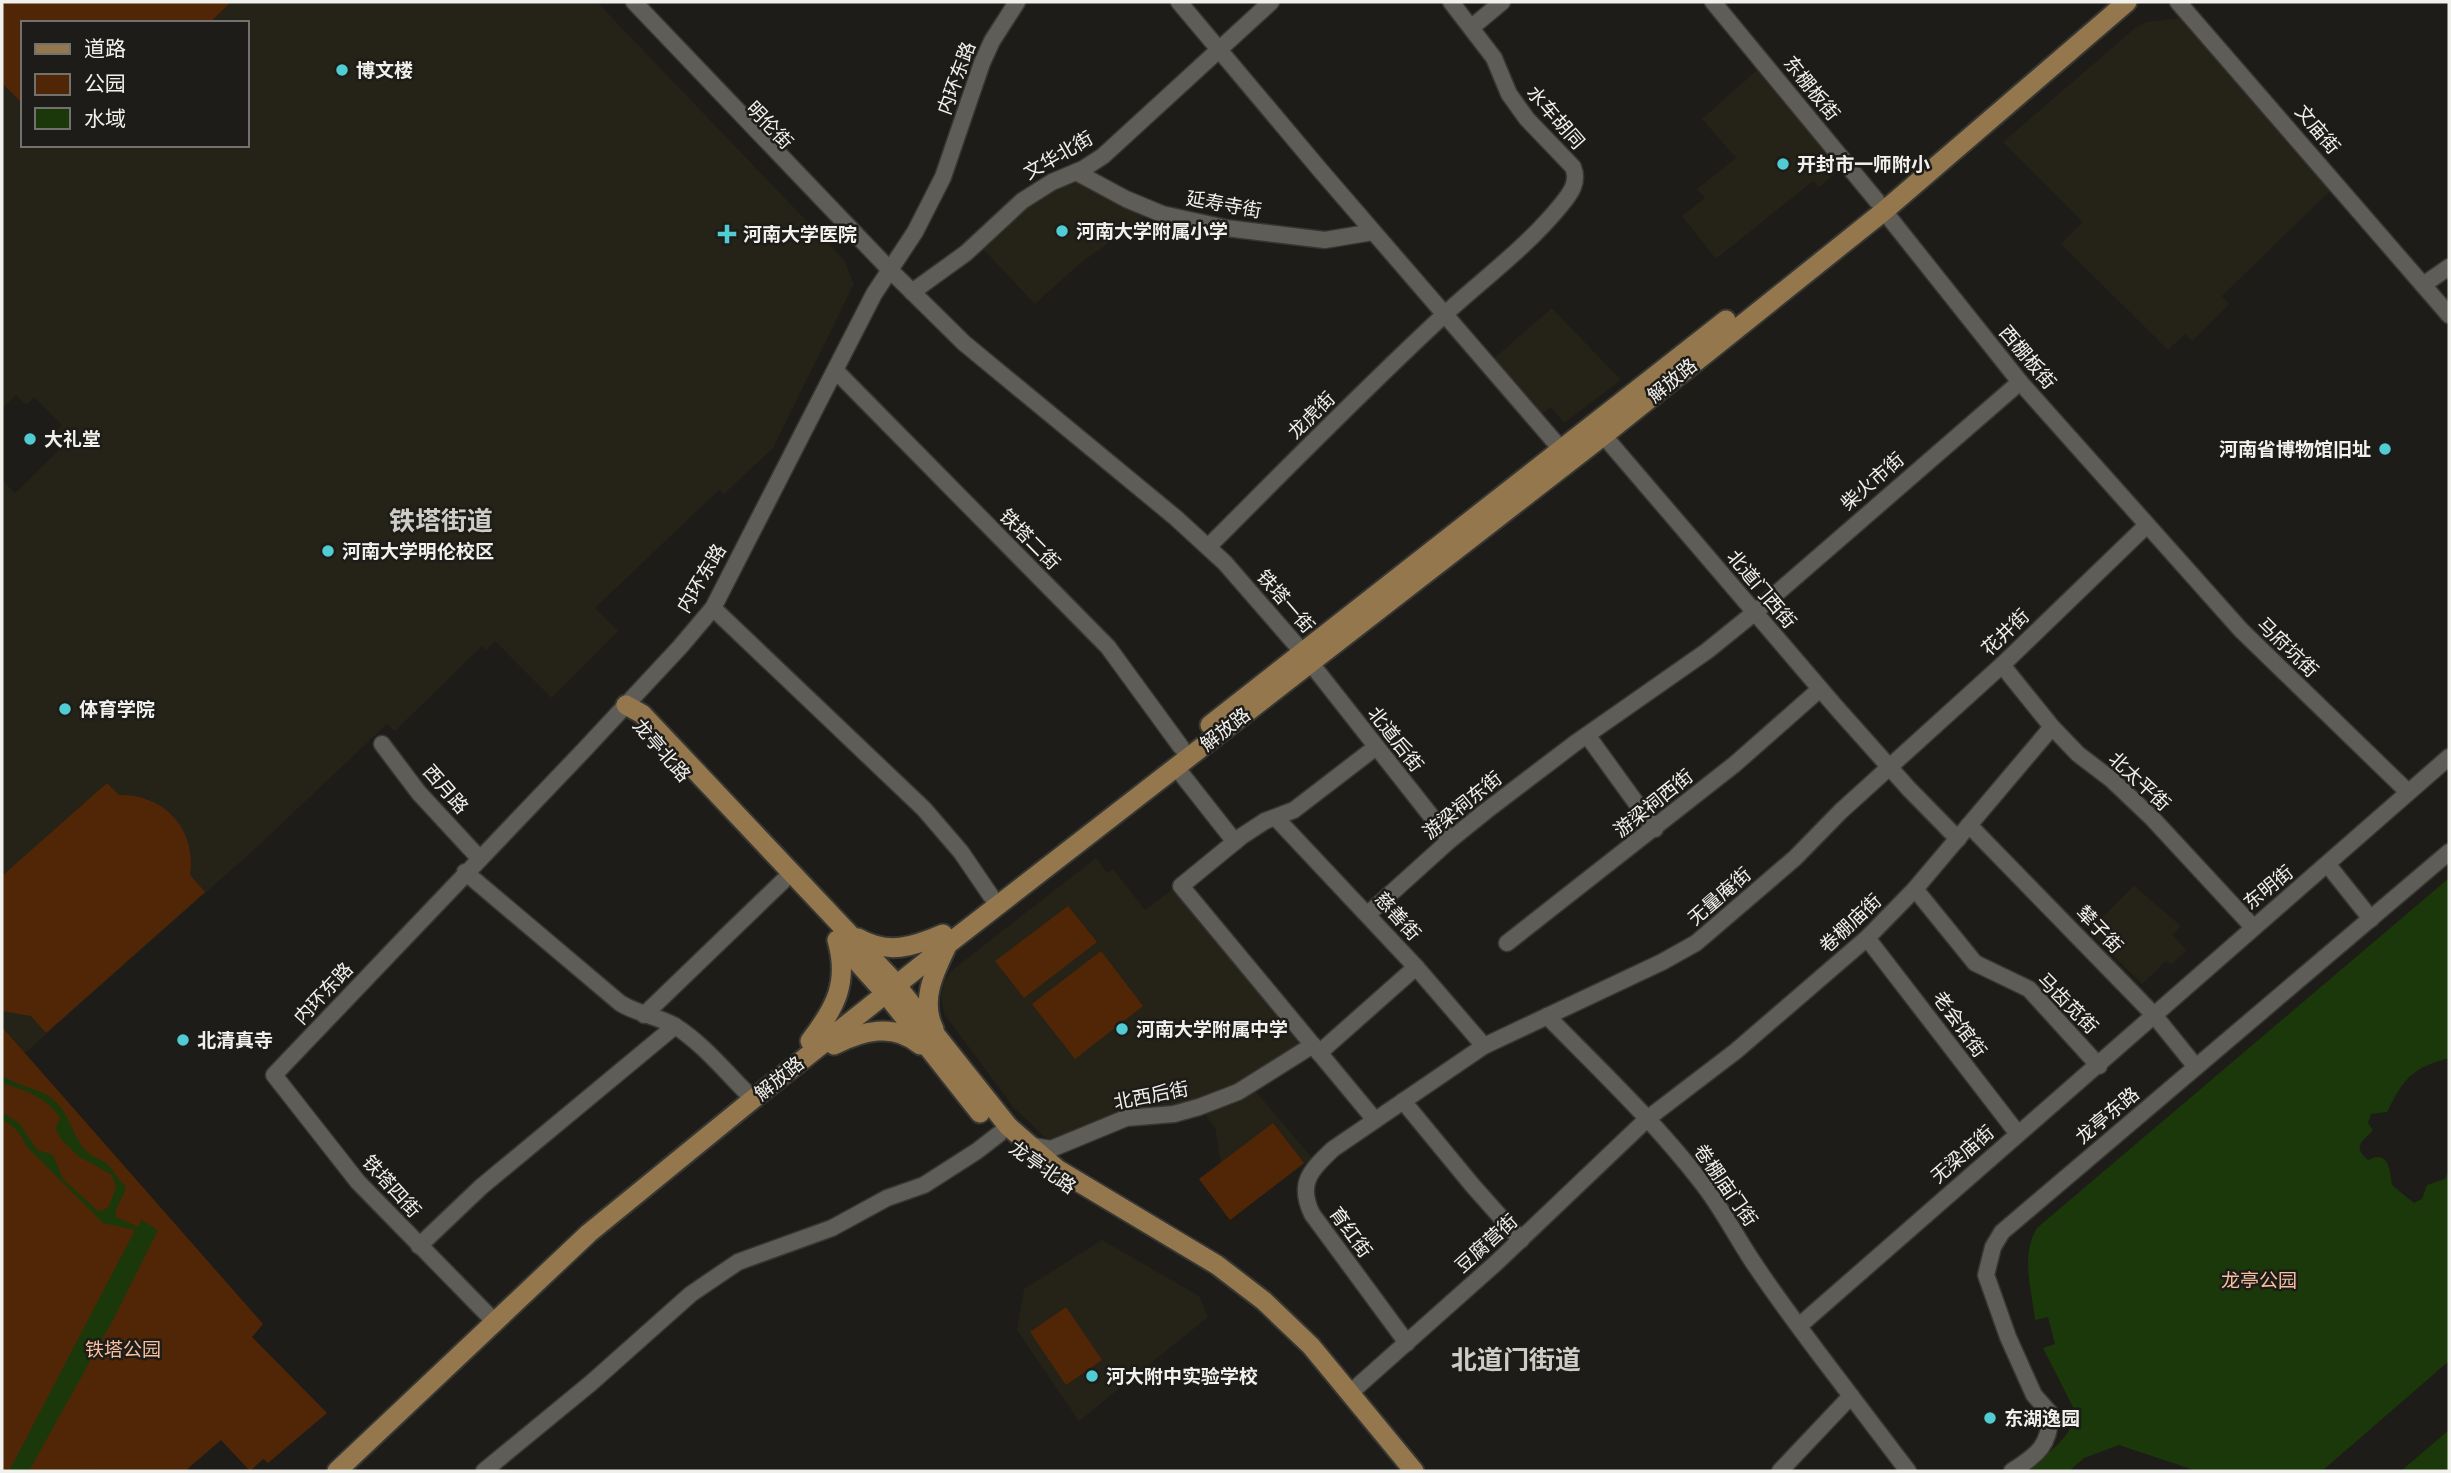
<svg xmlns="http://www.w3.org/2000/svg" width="2451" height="1473" viewBox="0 0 2451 1473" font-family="'IBM Plex Sans','Noto Sans SC',sans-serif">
<rect width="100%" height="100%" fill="#1e1c18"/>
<!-- built -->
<g fill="#252217" fill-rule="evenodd">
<path d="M 2,2 L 597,2 L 844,260 L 854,284 L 773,448 L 724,494 L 719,490 L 595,608 L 618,631 L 552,698 L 495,641 L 486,650 L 482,646 L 395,731 L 387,724 L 255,849 L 25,1053 L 2,1027 L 2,480 L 15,493 L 64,445 L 53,434 L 62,425 L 34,397 L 26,405 L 16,395 L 2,409 ZM 23,23 L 247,23 L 247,145 L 23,145 Z"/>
<polygon points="2182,18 2331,190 2222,296 2229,304 2192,341 2185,334 2168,350 2061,244 2083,222 2003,142 2135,28 2146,22"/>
<polygon points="1759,68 1841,169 1819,187 1813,181 1716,259 1682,216 1705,198 1697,189 1736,158 1702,119"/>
<polygon points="1079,178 1147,215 1078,265 1035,304 981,247 1030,202"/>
<polygon points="1552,308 1621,380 1564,423 1551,407 1541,415 1492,360"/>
<polygon points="1096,858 1107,873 1113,869 1145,910 1174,888 1300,1044 1247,1081 1312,1158 1230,1220 1199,1179 1221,1163 1215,1128 1205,1115 1212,1110 1160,1110 1143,1108 1120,1114 1052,1144 1014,1108 944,1014 941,997 944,983 951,971"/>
<polygon points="2134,886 2181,926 2172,935 2186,950 2171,965 2166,961 2142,984 2089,931"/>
<polygon points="1102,1240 1199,1296 1208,1317 1079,1421 1017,1330 1024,1289"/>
</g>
<!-- green -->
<g fill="#512606">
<polygon points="5,2 231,2 209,23 23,23 23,104 2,83 2,5"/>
<path d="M 107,783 L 119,795 C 165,794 197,830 190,875 L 205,892 L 46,1033 L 31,1016 L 2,1011 L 2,876 Z"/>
<polygon points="1068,906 1097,942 1024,998 995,961"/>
<polygon points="1101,951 1143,1006 1075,1059 1032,1004"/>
<polygon points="2,1027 263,1324 252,1337 327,1413 268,1463 263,1459 250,1471 221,1440 185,1471 90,1471 88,1469 86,1471 2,1471"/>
<polygon points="1273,1123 1304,1163 1230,1220 1199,1179"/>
<polygon points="1066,1307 1102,1360 1066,1385 1030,1332"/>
</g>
<!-- water -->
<g fill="#1a3809">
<path d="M 2449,878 L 2449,1058 C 2412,1068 2404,1078 2387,1112 L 2371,1114 L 2368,1123 L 2373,1130 C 2364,1141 2351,1145 2368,1160 C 2389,1149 2390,1171 2392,1185 L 2414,1203 L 2422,1199 L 2427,1185 L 2445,1179 L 2449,1169 L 2449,1361 L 2322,1471 L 2197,1471 L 2119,1445 L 2084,1458 L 2069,1471 L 2027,1471 C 2047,1454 2067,1441 2077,1415 L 2043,1348 L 2055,1344 L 2048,1317 L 2035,1320 C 2032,1291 2020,1255 2037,1228 Z"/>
<path d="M 2,1075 C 18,1088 41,1087 56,1102 C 67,1112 73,1132 81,1145 C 90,1158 97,1156 107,1164 C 115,1170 116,1179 125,1185 C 127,1196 114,1204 116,1217 L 138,1227 L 141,1220 L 158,1230 L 114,1318 L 29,1471 L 9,1471 L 135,1230 L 103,1223 L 26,1146 C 22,1134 13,1125 2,1120 L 2,1112 L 20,1124 L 37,1150 L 53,1155 L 63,1179 L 98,1211 L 104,1210 L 109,1206 L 116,1187 L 112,1175 L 78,1156 L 60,1138 L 56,1128 L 60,1118 C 47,1097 24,1090 2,1083 Z"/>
<polygon points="2449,1430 2449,1471 2401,1471"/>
</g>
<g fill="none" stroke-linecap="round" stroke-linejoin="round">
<!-- minor casing -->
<g stroke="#363632" stroke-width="19">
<g id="minor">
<polyline points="634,2 891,271 964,343 1176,518 1225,563 1298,647 1450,840"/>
<polyline points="1179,2 1321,171 1560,448"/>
<polyline points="1713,2 1877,201"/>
<polyline points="2178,2 2449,315"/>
<polyline points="1472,27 1502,2"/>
<polyline points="1076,172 1126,199 1162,214 1226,228 1325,240 1373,232"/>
<polyline points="1884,211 2020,382 2241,630 2408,792"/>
<polyline points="2423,285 2449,267"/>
<polyline points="912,292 966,253 1022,201 1052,182 1083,169 1103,156 1271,2"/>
<polyline points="836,371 1108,647 1181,747"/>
<polyline points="1604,436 1835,706 1909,789 1958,839"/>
<path d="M 1208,547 C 1286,469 1363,390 1444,315 C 1483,279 1528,246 1561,205 C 1571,193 1579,182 1573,167 L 1527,119 L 1509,94 L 1494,58 L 1451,2"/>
<polyline points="713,608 924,809 961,852 991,896"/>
<polyline points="2002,665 2052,727 2078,754 2112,780 2152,818 2253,927"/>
<polyline points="1587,735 1655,829"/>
<polyline points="382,744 419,793 480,859"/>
<polyline points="1176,767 1235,842"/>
<polyline points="1276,818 1416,967 1484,1046"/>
<polyline points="1969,825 2154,1015 2196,1067"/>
<polyline points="2328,865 2371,919"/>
<path d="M 465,872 L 620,1003 C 637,1014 658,1016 675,1026 C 702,1043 725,1071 747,1093"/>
<polyline points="1915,889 1975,963 2029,989 2099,1066"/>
<polyline points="1368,914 1450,840 1486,811 1574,744 1707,651 1754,613 2020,382"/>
<polyline points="1867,938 2018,1134"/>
<polyline points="1507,943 1735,764 1820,689"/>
<polyline points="644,1015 783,881"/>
<path d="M 1547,1016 C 1600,1070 1656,1123 1702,1183 C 1721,1207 1734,1233 1751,1259 C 1782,1306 1817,1351 1851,1396"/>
<polyline points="1319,1053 1416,967"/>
<polyline points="1403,1101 1473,1186 1521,1240"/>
<polyline points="1375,1120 1181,886 1242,836 1265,821 1294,810 1376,747"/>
<polyline points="1028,1145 1051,1149 1126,1118 1174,1114 1199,1107 1238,1092 1313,1045"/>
<polyline points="419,1246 481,1187 675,1026"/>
<polyline points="489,1316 358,1182 274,1075 585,749 680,647 713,608 874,294 915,232 943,177 982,63 992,41 1017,2"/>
<polyline points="1799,1326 2449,757"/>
<path d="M 1407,1343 L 1312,1214 C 1297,1183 1311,1170 1333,1149 L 1484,1046 L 1662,962 L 1696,943 L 1795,858 L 1841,811 L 2002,665 L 2147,525"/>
<polyline points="1350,1393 1496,1263 1647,1119 1736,1051 1867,938 1915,889 2052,727"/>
<polyline points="484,1471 591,1383 691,1294 738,1262 832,1228 887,1198 924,1185 977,1151 999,1134"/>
<polyline points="1780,1471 1851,1396 1908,1471"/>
<path d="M 2012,1471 C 2037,1455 2051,1445 2050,1413 L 2034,1395 L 2008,1337 L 1986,1275 L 1993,1247 L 2002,1232 L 2449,852"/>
</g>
</g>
<!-- major casing -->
<g stroke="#363632" stroke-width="23">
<g id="major">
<polyline points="626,705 642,714 889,976 1008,1126 1057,1169 1217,1265 1264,1301 1311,1346 1414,1471"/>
<polyline points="1210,725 1726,320"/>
<path d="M 858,938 C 888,955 913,947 943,934"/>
<polyline points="851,955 886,994 980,1113"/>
<path d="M 934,1029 C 920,1001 934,973 946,948"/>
<path d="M 810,1041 C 836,1007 849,982 837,940"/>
<path d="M 834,1045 C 862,1031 894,1022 920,1045"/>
<polyline points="337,1471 589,1233 752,1100 948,944 1608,432 1884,211 2127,2"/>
</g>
</g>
<!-- minor -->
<use href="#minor" stroke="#5f5d58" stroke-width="16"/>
<!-- major -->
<use href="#major" stroke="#95774d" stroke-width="19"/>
</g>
<!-- markers -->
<g fill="#51ccd2" stroke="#1e1c18" stroke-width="2.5">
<circle cx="342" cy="70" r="7"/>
<circle cx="1783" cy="164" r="7"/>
<circle cx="1062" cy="231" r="7"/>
<path d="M723.5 223.5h7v7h7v7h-7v7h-7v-7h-7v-7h7z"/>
<circle cx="30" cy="439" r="7"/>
<circle cx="2385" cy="449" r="7"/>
<circle cx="328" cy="551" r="7"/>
<circle cx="65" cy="709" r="7"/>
<circle cx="1122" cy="1029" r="7"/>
<circle cx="183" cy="1040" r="7"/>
<circle cx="1092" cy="1376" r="7"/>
<circle cx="1990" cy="1418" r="7"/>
</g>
<g text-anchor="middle" stroke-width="5" stroke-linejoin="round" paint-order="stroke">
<!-- poi labels -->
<g font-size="19" font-weight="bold" fill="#f0f0ec" stroke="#1e1c18" text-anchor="start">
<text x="356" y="77">博文楼</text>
<text x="1797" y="171">开封市一师附小</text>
<text x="1076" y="238">河南大学附属小学</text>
<text x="743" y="241">河南大学医院</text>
<text x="44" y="446">大礼堂</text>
<text x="2371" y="456" text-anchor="end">河南省博物馆旧址</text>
<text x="342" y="558">河南大学明伦校区</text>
<text x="79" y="716">体育学院</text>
<text x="1136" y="1036">河南大学附属中学</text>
<text x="197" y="1047">北清真寺</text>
<text x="1106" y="1383">河大附中实验学校</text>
<text x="2004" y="1425">东湖逸园</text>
</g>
<!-- street labels -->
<g font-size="19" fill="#f0f0ec" stroke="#1e1c18">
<text transform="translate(956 78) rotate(-70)" y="7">内环东路</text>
<text transform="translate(1812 88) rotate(51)" y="7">东棚板街</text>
<text transform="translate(1556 117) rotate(49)" y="7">水车胡同</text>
<text transform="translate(770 125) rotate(46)" y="7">明伦街</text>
<text transform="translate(2318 129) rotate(50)" y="7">文庙街</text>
<text transform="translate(1058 155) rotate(-30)" y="7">文华北街</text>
<text transform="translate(1224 204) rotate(10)" y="7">延寿寺街</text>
<text transform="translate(2028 357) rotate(50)" y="7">西棚板街</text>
<text transform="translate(1672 380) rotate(-39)" y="7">解放路</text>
<text transform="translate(1311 415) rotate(-45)" y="7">龙虎街</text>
<text transform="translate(1872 481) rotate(-41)" y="7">柴火市街</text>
<text transform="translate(1030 539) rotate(45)" y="7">铁塔二街</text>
<text transform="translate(701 578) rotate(-59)" y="7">内环东路</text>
<text transform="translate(1762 589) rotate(50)" y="7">北道门西街</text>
<text transform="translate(1286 601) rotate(49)" y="7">铁塔一街</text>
<text transform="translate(2005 632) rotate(-44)" y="7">花井街</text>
<text transform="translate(2288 647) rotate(44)" y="7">马府坑街</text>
<text transform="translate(1225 729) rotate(-38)" y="7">解放路</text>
<text transform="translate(1396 739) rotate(52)" y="7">北道后街</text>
<text transform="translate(662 750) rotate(49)" y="7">龙亭北路</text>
<text transform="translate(2140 781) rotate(43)" y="7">北太平街</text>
<text transform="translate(446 789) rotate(49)" y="7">西月路</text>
<text transform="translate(1653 803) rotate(-39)" y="7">游梁祠西街</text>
<text transform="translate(1462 805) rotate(-39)" y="7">游梁祠东街</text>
<text transform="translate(2268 887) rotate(-39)" y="7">东明街</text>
<text transform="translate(1719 896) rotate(-41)" y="7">无量庵街</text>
<text transform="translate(1398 916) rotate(48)" y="7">慈善街</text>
<text transform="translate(1850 923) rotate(-43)" y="7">卷棚庙街</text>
<text transform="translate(2100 929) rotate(46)" y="7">辇子街</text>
<text transform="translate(323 993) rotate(-47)" y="7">内环东路</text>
<text transform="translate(2068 1003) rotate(45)" y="7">马齿苋街</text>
<text transform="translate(1960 1024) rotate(54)" y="7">老会馆街</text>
<text transform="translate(779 1078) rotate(-39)" y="7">解放路</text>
<text transform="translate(1151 1095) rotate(-11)" y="7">北西后街</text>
<text transform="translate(2107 1115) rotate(-40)" y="7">龙亭东路</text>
<text transform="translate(1962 1154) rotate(-41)" y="7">无梁庙街</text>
<text transform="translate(1043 1167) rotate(35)" y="7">龙亭北路</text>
<text transform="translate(1726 1185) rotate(55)" y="7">卷棚庙门街</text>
<text transform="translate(392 1186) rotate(48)" y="7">铁塔四街</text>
<text transform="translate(1351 1232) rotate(54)" y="7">育红街</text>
<text transform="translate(1486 1243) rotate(-42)" y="7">豆腐营街</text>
</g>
<!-- park labels -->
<g font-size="19" fill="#f6bf9d" stroke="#1e1c18">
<text x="2259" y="1287">龙亭公园</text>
<text x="123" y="1356">铁塔公园</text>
</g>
<!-- district labels -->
<g font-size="26" font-weight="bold" fill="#cdccc5" stroke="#1e1c18">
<text x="441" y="530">铁塔街道</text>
<text x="1516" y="1369">北道门街道</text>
</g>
</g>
<!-- border -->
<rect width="2451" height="1473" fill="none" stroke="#f0f0ec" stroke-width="7"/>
<!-- legend -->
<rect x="21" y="21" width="228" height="126" fill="#1e1c18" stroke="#72716d" stroke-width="2"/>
<rect x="35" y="44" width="35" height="10" fill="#95774d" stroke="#72716d" stroke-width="2"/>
<text x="84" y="56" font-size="21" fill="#f0f0ec">道路</text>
<rect x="35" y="74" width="35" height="21" fill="#512606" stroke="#72716d" stroke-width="2"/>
<text x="84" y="91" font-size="21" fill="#f0f0ec">公园</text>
<rect x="35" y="108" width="35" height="21" fill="#1a3809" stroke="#72716d" stroke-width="2"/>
<text x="84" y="126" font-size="21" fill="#f0f0ec">水域</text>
</svg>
